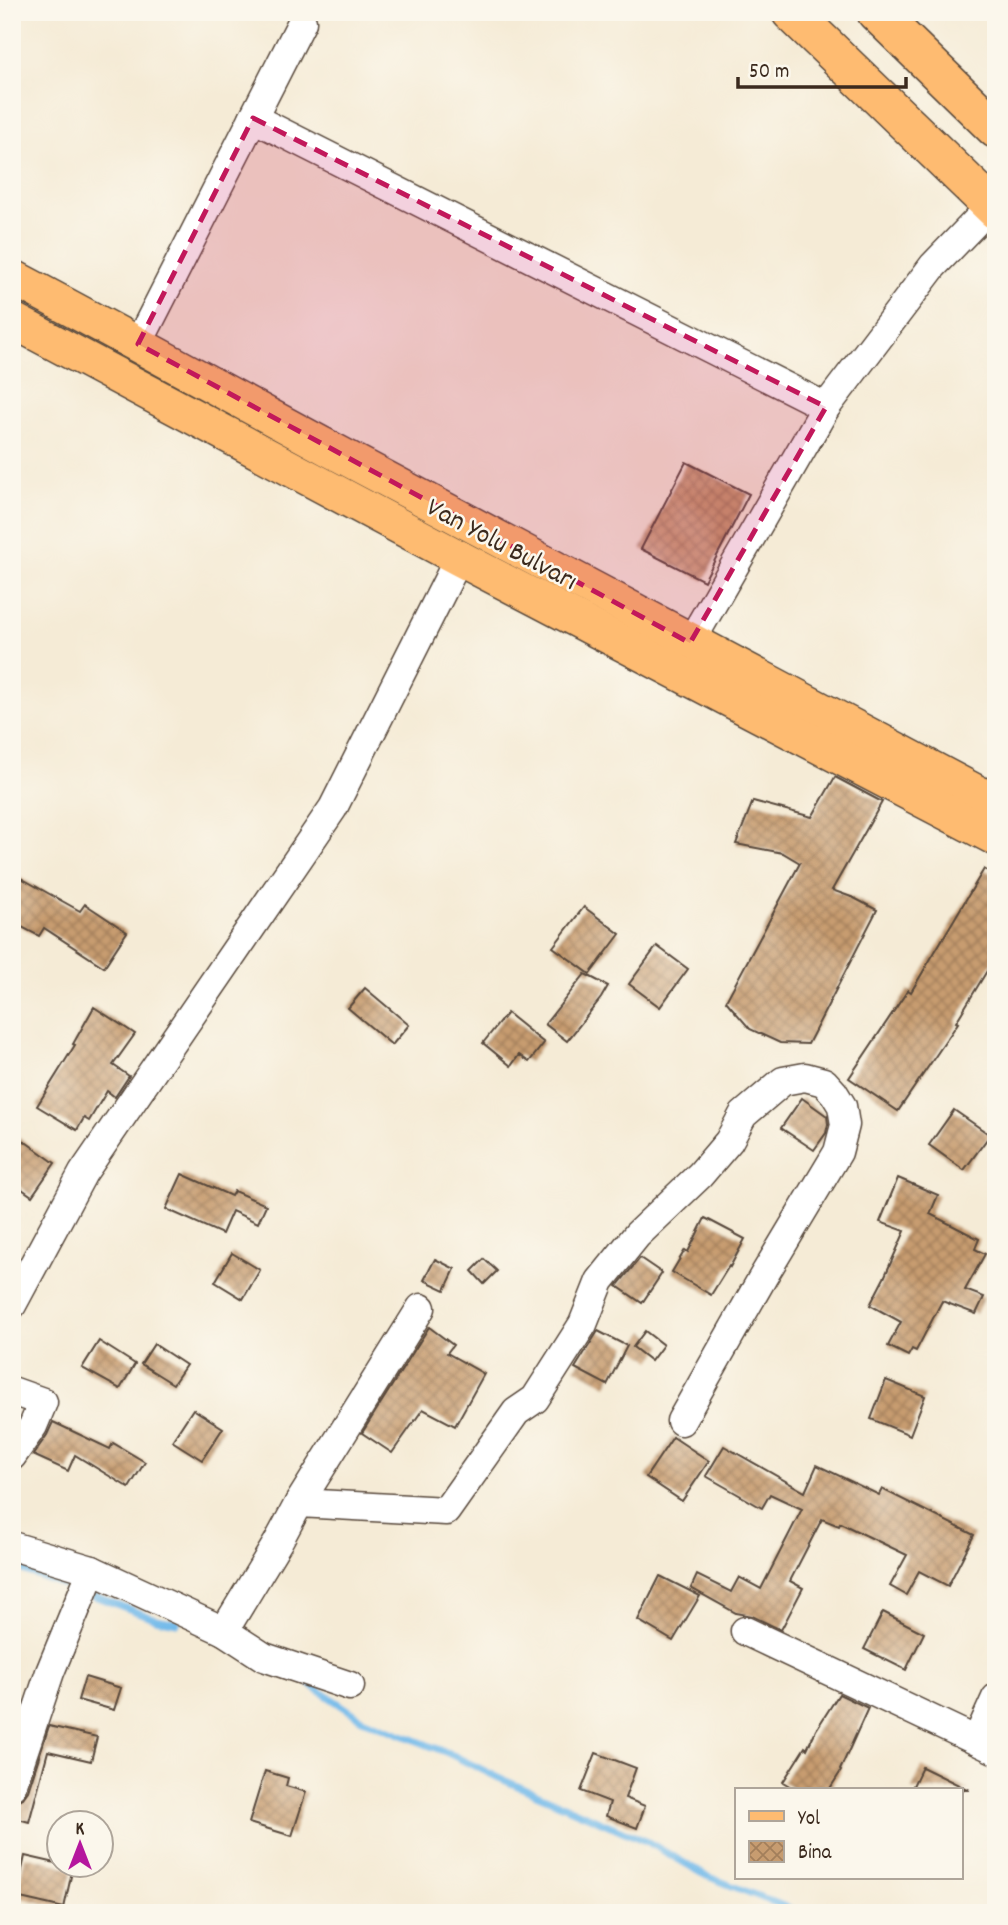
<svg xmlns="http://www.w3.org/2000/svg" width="1008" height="1925" viewBox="0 0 1008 1925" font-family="Dekko,sans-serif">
<defs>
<pattern id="building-cross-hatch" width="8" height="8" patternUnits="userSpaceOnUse" patternTransform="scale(1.75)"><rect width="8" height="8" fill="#c79c70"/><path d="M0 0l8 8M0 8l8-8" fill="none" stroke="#a37f5b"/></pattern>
</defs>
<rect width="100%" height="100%" fill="#fbf7ec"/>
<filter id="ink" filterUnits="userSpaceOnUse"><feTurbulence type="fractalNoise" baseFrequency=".0143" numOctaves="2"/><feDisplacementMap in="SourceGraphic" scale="14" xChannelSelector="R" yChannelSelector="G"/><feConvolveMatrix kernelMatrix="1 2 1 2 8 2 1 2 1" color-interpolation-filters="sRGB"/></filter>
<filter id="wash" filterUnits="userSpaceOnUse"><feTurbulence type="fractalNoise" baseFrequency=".00686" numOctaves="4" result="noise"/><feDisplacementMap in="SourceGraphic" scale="28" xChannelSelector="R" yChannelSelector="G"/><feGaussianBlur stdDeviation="1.57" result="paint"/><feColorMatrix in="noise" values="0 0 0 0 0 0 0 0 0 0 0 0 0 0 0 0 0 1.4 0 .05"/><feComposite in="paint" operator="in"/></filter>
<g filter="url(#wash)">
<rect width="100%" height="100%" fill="#f5ebd6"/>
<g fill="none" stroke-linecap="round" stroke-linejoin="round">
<!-- stream -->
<g stroke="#72baea" stroke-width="7">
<polyline points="12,1566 77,1590"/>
<polyline points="89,1594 156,1619 177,1623"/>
<polyline points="311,1685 362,1719 448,1753 499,1778 648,1842 707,1876 801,1913"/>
</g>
</g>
<g id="blocks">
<!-- building -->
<g fill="url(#building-cross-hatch)">
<polygon points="686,462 749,494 704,581 641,549"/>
<polygon points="835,777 882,802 832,890 854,898 877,910 808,1044 780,1043 750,1029 726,1001 800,863 783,853 736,844 753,801 812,817"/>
<polygon points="984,869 996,876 996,956 956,1022 958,1023 898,1111 849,1078 908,990 911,992"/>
<polygon points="12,873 80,911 85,904 127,932 104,967 44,928 39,936 12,922"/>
<polygon points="584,907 620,934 590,974 553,947"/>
<polygon points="657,946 688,969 660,1007 629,984"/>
<polygon points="585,974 608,986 601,998 567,1041 545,1024"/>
<polygon points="365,988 409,1025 392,1045 348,1008"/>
<polygon points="94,1007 135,1034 113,1065 129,1076 115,1097 107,1091 89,1121 84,1118 77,1130 37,1106 75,1045 73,1044"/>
<polygon points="507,1013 544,1043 529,1062 519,1055 511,1066 483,1043"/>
<polygon points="802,1098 827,1116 828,1124 826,1133 814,1150 781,1128"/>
<polygon points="954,1110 990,1135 964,1170 929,1145"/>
<polygon points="20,1138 55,1163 32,1196 12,1182 12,1149"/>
<polygon points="182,1174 231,1196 234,1191 266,1205 258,1223 232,1211 222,1234 166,1209"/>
<polygon points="898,1178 938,1195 930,1214 979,1239 975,1249 985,1254 965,1290 984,1297 976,1314 942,1301 916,1351 912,1349 908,1356 888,1346 901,1322 870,1305 884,1278 905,1231 880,1222"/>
<polygon points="705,1218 745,1239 730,1267 729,1266 711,1295 672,1272 685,1250 688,1252"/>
<polygon points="232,1253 260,1270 243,1299 215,1282"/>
<polygon points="640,1258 662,1273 642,1303 617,1286"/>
<polygon points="435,1259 455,1269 445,1290 424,1280"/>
<polygon points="484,1259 497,1271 484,1284 472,1271"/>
<polygon points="429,1327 453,1345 447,1353 484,1374 455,1426 423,1409 392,1453 362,1433"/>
<polygon points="598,1331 627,1346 607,1385 575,1368"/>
<polygon points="645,1331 663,1345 651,1361 633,1347"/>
<polygon points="99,1341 135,1364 120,1389 82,1368"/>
<polygon points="154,1344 186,1365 173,1384 141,1364"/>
<polygon points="886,1380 925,1396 910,1435 871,1419"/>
<polygon points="193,1409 223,1428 202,1460 172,1441"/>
<polygon points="53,1422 110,1449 113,1443 145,1462 129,1488 75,1455 68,1471 33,1455 47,1435"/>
<polygon points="673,1437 709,1461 682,1501 646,1477"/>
<polygon points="724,1446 805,1492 817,1465 879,1495 882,1489 974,1535 948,1586 919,1571 906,1595 890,1586 907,1555 840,1523 839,1526 822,1519 790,1581 803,1588 781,1630 752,1616 736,1613 691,1588 697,1575 731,1592 739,1577 761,1589 802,1509 770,1494 762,1508 706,1476"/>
<polygon points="660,1576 700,1596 673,1641 638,1620"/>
<polygon points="883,1612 924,1633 906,1670 864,1649"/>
<polygon points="85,1677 121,1688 114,1710 78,1700"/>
<polygon points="839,1694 868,1708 840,1770 841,1771 829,1790 796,1790 783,1782 805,1747 807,1749 816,1730"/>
<polygon points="49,1726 97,1737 91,1761 48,1751 29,1822 12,1817 16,1802 23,1798 28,1791"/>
<polygon points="596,1753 636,1768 625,1798 645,1806 637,1828 606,1816 610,1802 581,1791"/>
<polygon points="922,1767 969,1790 911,1790"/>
<polygon points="265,1771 288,1778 286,1786 306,1792 292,1836 249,1823"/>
<polygon points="25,1856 60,1864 60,1866 73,1867 64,1908 16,1897"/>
</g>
</g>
</g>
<g filter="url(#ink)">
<use href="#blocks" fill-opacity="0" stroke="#57473a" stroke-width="2"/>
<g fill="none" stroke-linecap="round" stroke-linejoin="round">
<!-- minor casing -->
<g stroke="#57473a" stroke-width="31">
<g id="minor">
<polyline points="253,118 826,407"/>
<polyline points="138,344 302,22"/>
<polyline points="690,643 826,407 933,266 991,206"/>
<polyline points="12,1305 83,1173 333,808 459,558"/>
<polyline points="12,1391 43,1402 33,1426 12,1456"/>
<polyline points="299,1503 421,1308"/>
<polyline points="12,1546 92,1570 224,1631 264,1657 350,1686"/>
<polyline points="224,1631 278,1542 299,1503 446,1511 516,1412 535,1399 583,1324 600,1281 637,1235 700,1175 729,1141 743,1115 783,1081 805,1077 824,1082 834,1093 842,1106 845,1125 838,1152 763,1277 681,1421"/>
<polyline points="745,1631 996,1750"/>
<polyline points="977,1740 996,1698"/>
<polyline points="12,1786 50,1672 92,1570"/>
</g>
</g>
<!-- major casing -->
<g stroke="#57473a" stroke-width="38">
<g id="major">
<path d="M 12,277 C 118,333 222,391 328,448 C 550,567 772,686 996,803"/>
<polyline points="12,320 459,558 996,838"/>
</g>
</g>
<!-- highway casing -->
<g stroke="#57473a" stroke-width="41">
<g id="highway">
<polyline points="791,12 996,210"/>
<polyline points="876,12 996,129"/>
</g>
</g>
<!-- minor -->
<use href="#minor" stroke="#fff" stroke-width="28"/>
<!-- major -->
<use href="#major" stroke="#febb71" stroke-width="35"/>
<!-- highway -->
<use href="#highway" stroke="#febb71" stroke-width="38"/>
</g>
</g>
<!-- marked area -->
<path fill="#c2185b" fill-opacity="0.2" stroke="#c2185b" stroke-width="5" stroke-dasharray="14 9" stroke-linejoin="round" d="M 253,118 L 826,407 L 690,643 L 138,344 Z"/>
<g text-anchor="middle" stroke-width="5" stroke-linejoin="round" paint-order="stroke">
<!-- street labels -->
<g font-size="28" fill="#3b2a1e" stroke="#fbf7ec">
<text transform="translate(503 542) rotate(28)" y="10">Van Yolu Bulvarı</text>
</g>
</g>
<!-- margin -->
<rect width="1008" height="1925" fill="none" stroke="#fbf7ec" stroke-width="42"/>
<!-- legend -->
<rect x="735" y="1788" width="228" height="91" fill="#fbf7ec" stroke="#aea59a" stroke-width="2"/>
<rect x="749" y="1811" width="35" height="10" fill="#febb71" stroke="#aea59a" stroke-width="2"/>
<text x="798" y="1824" font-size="21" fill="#3b2a1e">Yol</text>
<rect x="749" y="1841" width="35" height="21" fill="url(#building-cross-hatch)" stroke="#aea59a" stroke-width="2"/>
<text x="798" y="1858" font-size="21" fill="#3b2a1e">Bina</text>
<!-- north arrow -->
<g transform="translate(80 1844)"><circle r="33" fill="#fbf7ec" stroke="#aea59a" stroke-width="2"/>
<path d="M0-5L12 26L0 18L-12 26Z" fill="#b5179e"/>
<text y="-10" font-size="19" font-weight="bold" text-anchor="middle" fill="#3b2a1e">K</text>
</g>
<!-- scale -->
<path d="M738 77v10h168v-10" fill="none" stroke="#3b2a1e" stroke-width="3.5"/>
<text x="749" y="77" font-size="21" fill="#3b2a1e" stroke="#fbf7ec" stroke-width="5" paint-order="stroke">50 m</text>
</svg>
